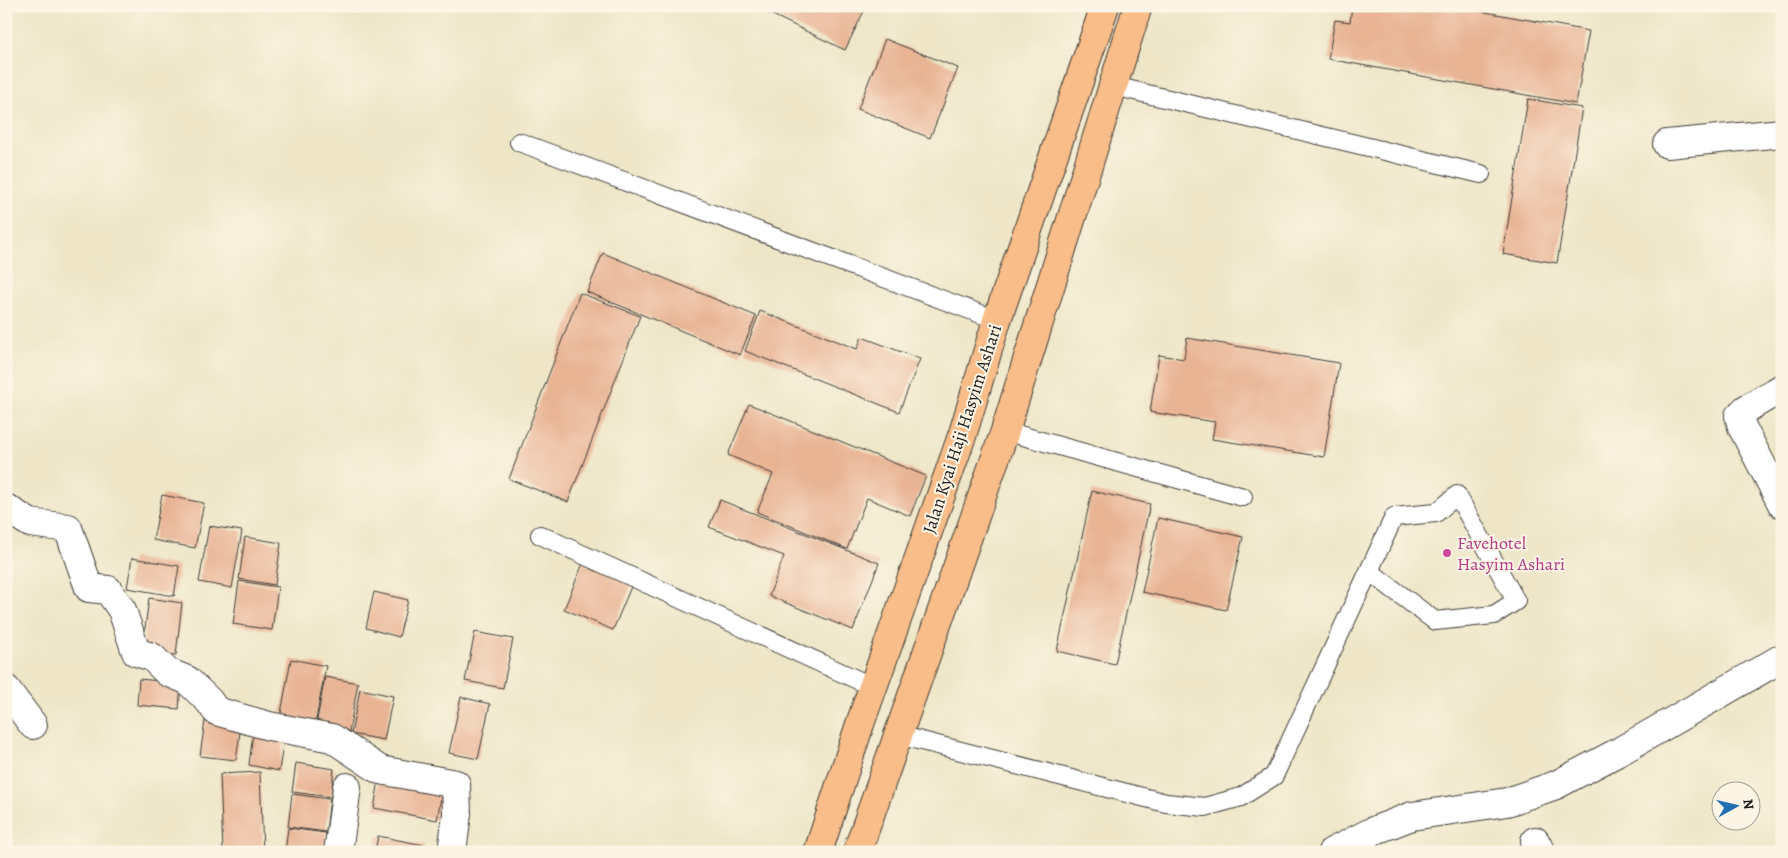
<svg xmlns="http://www.w3.org/2000/svg" width="1788" height="858" viewBox="0 0 1788 858" font-family="Alegreya,serif">
<rect width="100%" height="100%" fill="#fcf5e5"/>
<filter id="ink" filterUnits="userSpaceOnUse"><feTurbulence type="fractalNoise" baseFrequency=".02" numOctaves="2"/><feDisplacementMap in="SourceGraphic" scale="10" xChannelSelector="R" yChannelSelector="G"/><feConvolveMatrix kernelMatrix="1 2 1 2 8 2 1 2 1" color-interpolation-filters="sRGB"/></filter>
<filter id="wash" filterUnits="userSpaceOnUse"><feTurbulence type="fractalNoise" baseFrequency=".0096" numOctaves="4" result="noise"/><feDisplacementMap in="SourceGraphic" scale="20" xChannelSelector="R" yChannelSelector="G"/><feGaussianBlur stdDeviation="1.12" result="paint"/><feColorMatrix in="noise" values="0 0 0 0 0 0 0 0 0 0 0 0 0 0 0 0 0 1.4 0 .05"/><feComposite in="paint" operator="in"/></filter>
<g filter="url(#wash)">
<rect width="100%" height="100%" fill="#eee6c7"/>
<g id="blocks">
<!-- building -->
<g fill="#e9b494">
<polygon points="754,6 860,6 865,9 845,50"/>
<polygon points="1352,6 1453,6 1589,31 1576,104 1328,59 1335,20 1350,22"/>
<polygon points="885,39 958,68 930,138 858,109"/>
<polygon points="1528,99 1582,108 1557,263 1503,254"/>
<polygon points="603,253 756,316 740,355 587,292"/>
<polygon points="580,293 640,316 568,502 509,479"/>
<polygon points="760,311 857,349 862,337 920,359 899,412 745,351"/>
<polygon points="1187,338 1339,363 1324,457 1212,439 1215,422 1150,412 1159,355 1184,359"/>
<polygon points="749,404 926,476 910,516 867,498 847,549 757,512 773,474 728,455"/>
<polygon points="1092,491 1150,504 1115,664 1057,651"/>
<polygon points="162,495 204,503 195,548 153,540"/>
<polygon points="720,500 879,563 853,630 769,596 784,556 709,527"/>
<polygon points="1158,518 1243,537 1226,610 1142,592"/>
<polygon points="209,526 242,531 232,588 199,582"/>
<polygon points="245,537 281,543 275,585 239,579"/>
<polygon points="132,558 179,566 174,596 127,588"/>
<polygon points="584,561 633,582 613,630 564,609"/>
<polygon points="239,581 278,587 272,630 233,624"/>
<polygon points="374,592 408,600 399,637 366,628"/>
<polygon points="149,598 182,603 176,655 142,651"/>
<polygon points="475,632 513,639 503,688 465,681"/>
<polygon points="291,659 326,666 314,730 279,724"/>
<polygon points="325,677 358,683 348,737 315,731"/>
<polygon points="139,679 181,683 179,709 137,705"/>
<polygon points="360,689 393,696 384,740 351,734"/>
<polygon points="461,697 490,704 478,759 449,753"/>
<polygon points="205,721 241,726 236,760 200,756"/>
<polygon points="253,733 284,738 279,771 249,765"/>
<polygon points="296,763 334,769 331,797 292,792"/>
<polygon points="260,772 263,852 223,852 220,774"/>
<polygon points="380,775 443,787 437,820 374,808"/>
<polygon points="292,794 330,799 326,832 288,827"/>
<polygon points="288,828 326,833 324,852 285,852"/>
<polygon points="378,836 424,845 423,852 375,852"/>
</g>
</g>
</g>
<g filter="url(#ink)">
<use href="#blocks" fill-opacity="0" stroke="#3c3a36" stroke-width="1"/>
<g fill="none" stroke-linecap="round" stroke-linejoin="round">
<!-- service casing -->
<g stroke="#3c3a36" stroke-width="20">
<g id="service">
<polyline points="1114,86 1481,174"/>
<polyline points="519,142 997,320"/>
<polyline points="1005,431 1243,497"/>
<polyline points="540,535 873,687"/>
<polyline points="898,735 1166,803 1205,807 1241,797 1274,776 1394,517 1436,513 1457,495 1516,601 1494,615 1435,621 1369,571"/>
</g>
</g>
<!-- minor casing -->
<g stroke="#3c3a36" stroke-width="30">
<g id="minor">
<polyline points="1667,144 1782,133"/>
<polyline points="1782,388 1746,409 1739,416 1742,427 1782,504"/>
<polyline points="6,508 30,523 68,528 89,588 108,590 122,610 136,652 152,657 167,672 187,680 209,701 216,711 269,726 332,738 380,770 456,784 457,814 452,852"/>
<polyline points="6,689 33,725"/>
<polyline points="1535,841 1541,852"/>
<polyline points="338,852 347,787"/>
<polyline points="1332,852 1373,831 1412,816 1507,802 1556,785 1622,750 1782,658"/>
</g>
</g>
<!-- primary casing -->
<g stroke="#3c3a36" stroke-width="30">
<g id="primary">
<polyline points="818,852 860,724 963,433 997,320 1105,6"/>
<polyline points="857,852 1005,431 1138,6"/>
</g>
</g>
<!-- service -->
<use href="#service" stroke="#fff" stroke-width="18"/>
<!-- minor -->
<use href="#minor" stroke="#fff" stroke-width="28"/>
<!-- primary -->
<use href="#primary" stroke="#f8bd88" stroke-width="28"/>
</g>
</g>
<!-- markers -->
<circle fill="#d1479c" stroke="#fcf5e5" stroke-width="2" cx="1447" cy="553" r="5"/>
<g text-anchor="middle" stroke-width="4" stroke-linejoin="round" paint-order="stroke">
<!-- street labels -->
<g font-size="18" fill="#1c1c1c" stroke="#fcf5e5">
<text transform="translate(962 429) rotate(-72)" y="6">Jalan Kyai Haji Hasyim Ashari</text>
</g>
<!-- hotel labels -->
<g font-size="18" fill="#b23c85" stroke="#fcf5e5" text-anchor="start">
<text x="1457" y="549">Favehotel<tspan x="1457" dy="21">Hasyim Ashari</tspan></text>
</g>
</g>
<!-- margin -->
<rect width="1788" height="858" fill="none" stroke="#fcf5e5" stroke-width="25"/>
<!-- north arrow -->
<g transform="translate(1736 806) rotate(82)"><circle r="24" fill="#fcf5e5" stroke="#a29e95"/>
<path d="M0-4L9 19L0 12L-9 19Z" fill="#1f6fb2"/>
<text y="-8" font-size="14" font-weight="bold" text-anchor="middle" fill="#1c1c1c">N</text>
</g>
</svg>
